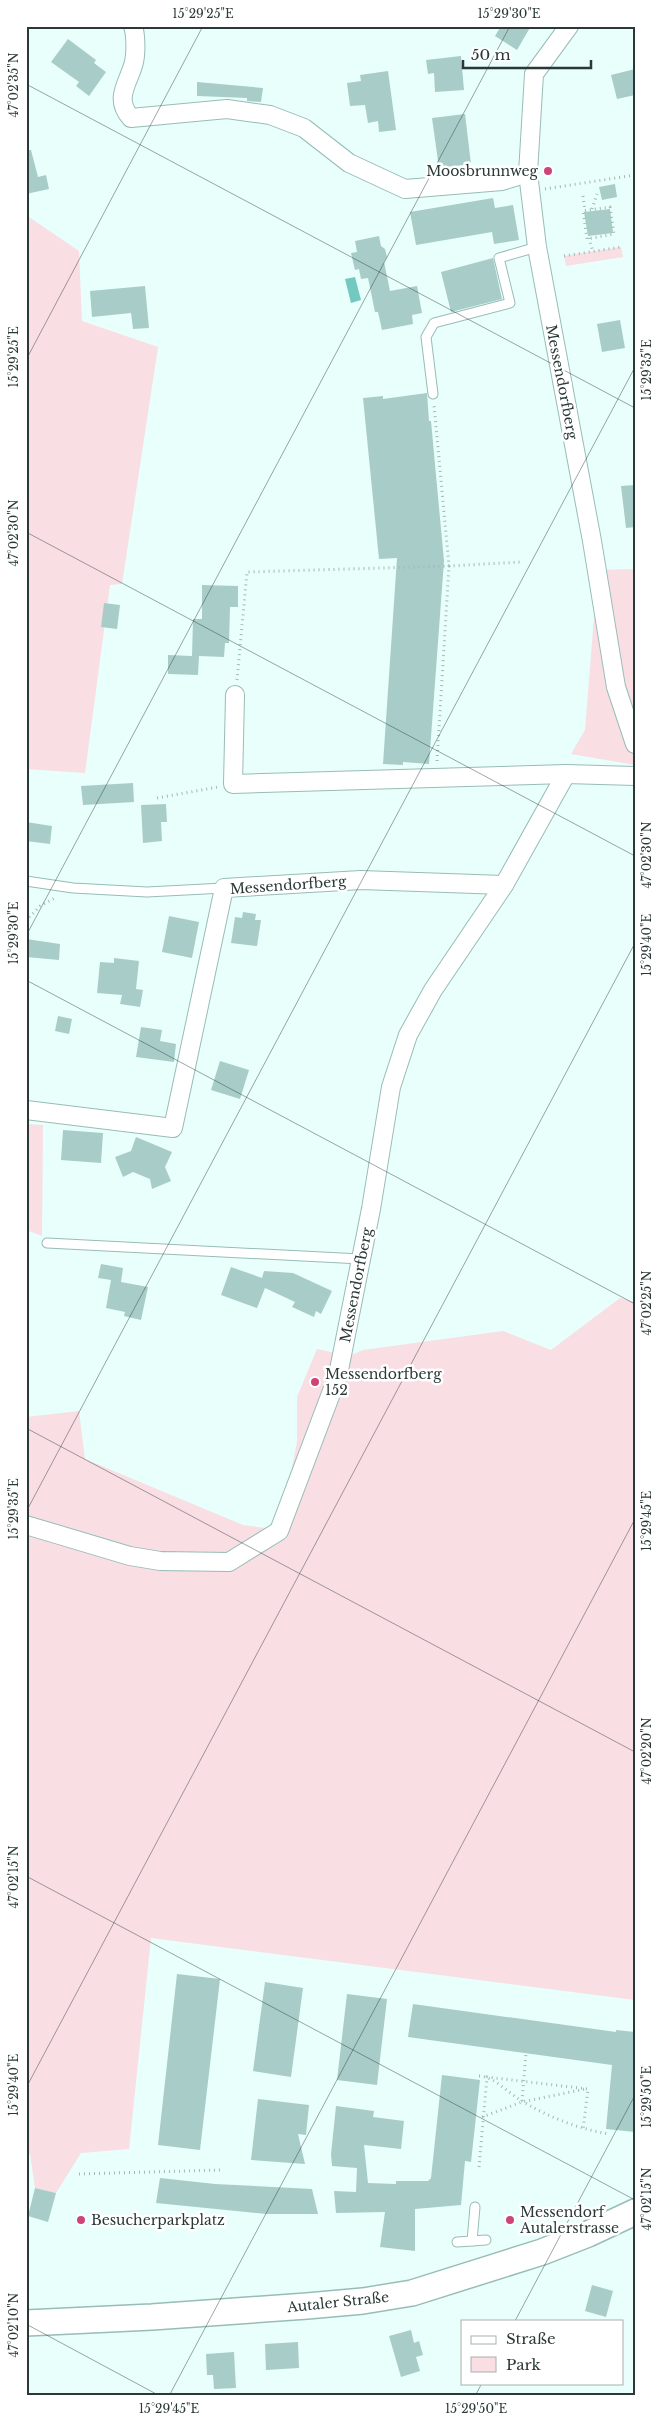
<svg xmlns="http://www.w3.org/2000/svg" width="661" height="2422" viewBox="0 0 661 2422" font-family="'Libre Baskerville',serif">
<rect width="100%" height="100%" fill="#e8fffb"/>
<!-- green -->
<g fill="#f9dee4">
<polygon points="26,215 79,251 82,321 158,347 122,584 110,585 85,773 26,769"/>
<polygon points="621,247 623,257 566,266 564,256"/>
<polygon points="635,569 635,765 571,754 585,730 595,605 588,570"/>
<polygon points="26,1124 43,1125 42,1236 26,1230"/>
<polygon points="620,1298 635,1302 635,2000 151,1938 129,2149 81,2153 56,2193 35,2188 30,2154 26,2154 26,1417 79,1411 85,1459 243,1525 279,1530 297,1442 297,1397 317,1349 349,1356 363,1350 503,1331 551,1350"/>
</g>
<!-- water -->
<polygon fill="#73c9bf" points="355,277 361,300 351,303 345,279"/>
<!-- building -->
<g fill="#a8cdc8">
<polygon points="501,26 531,26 517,50 495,36"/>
<polygon points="68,39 96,60 94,63 106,72 89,96 76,86 79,82 51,62"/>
<polygon points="461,56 464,90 435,92 434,73 428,74 426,60"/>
<polygon points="635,69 635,95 617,99 611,75"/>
<polygon points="388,71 396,130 379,132 378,121 368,123 365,105 350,106 347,83 361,81 360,75"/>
<polygon points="197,82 263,88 261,102 247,101 247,98 197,96"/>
<polygon points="465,114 471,164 439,168 432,118"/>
<polygon points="26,150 31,150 38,177 46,175 49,189 26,194"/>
<polygon points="615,184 617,197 602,200 599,187"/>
<polygon points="493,198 495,208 513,205 519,240 494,244 492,232 416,245 410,212"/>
<polygon points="610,209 613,233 588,236 584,212"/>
<polygon points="379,236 381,246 385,249 387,257 384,262 390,291 417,286 422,313 412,315 413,324 382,330 378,312 375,312 368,278 361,279 359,269 355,270 351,253 357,252 355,241"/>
<polygon points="493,258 502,299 451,312 441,272"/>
<polygon points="145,286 149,328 133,329 131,313 92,317 90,291"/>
<polygon points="620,320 625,348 602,352 597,324"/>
<polygon points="427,393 429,421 431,421 444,561 429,764 403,762 403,765 383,764 397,558 379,559 363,398 383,396 383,399"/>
<polygon points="635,485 635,527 626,528 621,486"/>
<polygon points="202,585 238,586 238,607 230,607 229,643 225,643 224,657 199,656 198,675 168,674 168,655 192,656 193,619 202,619"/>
<polygon points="104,603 120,605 117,629 101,627"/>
<polygon points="133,783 134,802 83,805 81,786"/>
<polygon points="166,804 167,822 161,822 162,841 143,843 141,805"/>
<polygon points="26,822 52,826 50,844 26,841"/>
<polygon points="243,912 256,914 255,920 261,920 257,946 231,943 235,917 242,918"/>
<polygon points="169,916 199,922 192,958 162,952"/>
<polygon points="26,939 60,944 59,960 26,957"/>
<polygon points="114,958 139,961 136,989 143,990 140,1007 120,1004 122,995 97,993 100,962 114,963"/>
<polygon points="58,1016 72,1019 69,1034 55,1031"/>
<polygon points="141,1027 162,1030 160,1041 176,1044 174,1062 136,1057"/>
<polygon points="220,1061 249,1070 240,1099 211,1090"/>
<polygon points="63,1130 103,1133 101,1163 61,1160"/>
<polygon points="136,1137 172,1152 165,1167 171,1181 152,1189 150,1179 133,1172 123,1177 115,1157 131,1151"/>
<polygon points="101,1264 123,1268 121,1282 148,1287 141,1320 124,1316 125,1312 106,1308 111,1280 98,1278"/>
<polygon points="231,1267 262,1278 264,1271 293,1273 332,1291 321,1314 316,1311 314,1317 292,1307 295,1302 265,1288 257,1308 221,1295"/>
<polygon points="177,1974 220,1979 200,2150 158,2145"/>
<polygon points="265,1982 303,1988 291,2077 253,2071"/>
<polygon points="347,1994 387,1999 377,2085 337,2080"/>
<polygon points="413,2004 616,2032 616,2030 635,2032 635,2132 606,2129 612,2065 408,2037"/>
<polygon points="442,2075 480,2080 471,2162 465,2161 461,2205 415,2209 415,2251 380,2247 385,2212 336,2213 334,2191 356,2192 357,2168 332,2166 331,2154 336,2106 374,2111 373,2117 404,2121 401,2149 364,2145 368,2183 396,2184 396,2181 428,2181 431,2178"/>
<polygon points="258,2099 309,2105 306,2135 298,2134 305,2164 251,2160"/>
<polygon points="160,2178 215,2184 312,2189 318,2214 267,2214 156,2203"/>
<polygon points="35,2188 56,2193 48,2222 28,2216"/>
<polygon points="592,2285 613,2291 606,2317 585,2311"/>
<polygon points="411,2330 414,2343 419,2341 423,2355 416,2357 420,2371 401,2377 389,2336"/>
<polygon points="298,2342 299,2368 266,2370 265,2344"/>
<polygon points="234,2352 236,2388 214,2389 213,2375 207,2375 206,2354"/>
</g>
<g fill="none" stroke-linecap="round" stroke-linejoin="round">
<!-- lane casing -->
<g stroke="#98bcb7" stroke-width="11">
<g id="lane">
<polyline points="433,394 426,337 434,323 510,303 499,258 537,247"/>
<polyline points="26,881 73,888 147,892 224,888"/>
<polyline points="47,1243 361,1259"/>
<polyline points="475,2207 472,2241 486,2240"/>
<polyline points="457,2242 472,2241"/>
</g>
</g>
<!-- street casing -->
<g stroke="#98bcb7" stroke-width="20">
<g id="street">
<path d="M 133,26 C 136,35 136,53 134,62 C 129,83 113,98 131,118 L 227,109 L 270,115 L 304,128 L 349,163 L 405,189 L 502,181 L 528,173"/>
<polyline points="569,26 534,74 528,173 537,247 592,541 616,687 635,744"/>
<polyline points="235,695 233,784 566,774"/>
<polyline points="26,1110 173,1128 224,888 361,880 504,885"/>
<polyline points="26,1525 130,1556 160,1561 229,1562 279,1531 338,1375 371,1209 391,1087 408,1035 433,990 504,885 566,774 635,776"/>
</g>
</g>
<!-- secondary casing -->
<g stroke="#98bcb7" stroke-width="28">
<polyline id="secondary" points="26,2323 152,2317 307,2306 363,2301 412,2293 542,2252 588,2234 635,2212"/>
</g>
<!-- path -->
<g stroke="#a4b8b5" stroke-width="3" stroke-dasharray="1 4" stroke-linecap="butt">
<polyline points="545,189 635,175"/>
<polyline points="583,196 585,211"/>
<polygon points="610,207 614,234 587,239 583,211"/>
<polyline points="592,209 597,194"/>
<polyline points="589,238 593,252"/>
<polyline points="564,256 621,247"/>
<polyline points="237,680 247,572 449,566 434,405"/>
<polyline points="437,761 449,566 521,562"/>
<polyline points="157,798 218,787"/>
<polyline points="26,921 40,906 55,898"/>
<path d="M 479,2076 C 495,2077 508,2093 522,2101 C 548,2117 579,2129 609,2134"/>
<polyline points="522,2101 526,2053"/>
<polyline points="482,2117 522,2102 585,2089"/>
<polyline points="479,2167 487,2077 588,2089 583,2130"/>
<polyline points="79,2174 221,2170"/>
</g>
<!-- lane -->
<use href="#lane" stroke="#fff" stroke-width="9"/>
<!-- street -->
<use href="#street" stroke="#fff" stroke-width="18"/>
<!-- secondary -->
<use href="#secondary" stroke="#fff" stroke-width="25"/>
</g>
<!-- ticks -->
<path fill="none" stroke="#2a3937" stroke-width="1" stroke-opacity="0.45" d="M 26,84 L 635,408M 26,360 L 203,26M 26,532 L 635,856M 26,936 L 510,26M 26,980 L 635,1304M 26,1428 L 635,1752M 26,1512 L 635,367M 26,1876 L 635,2200M 26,2088 L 635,943M 515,2321 L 635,2095M 26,2324 L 160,2396M 169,2396 L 635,1519M 475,2396 L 482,2383"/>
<!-- markers -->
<g fill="#cf4375" stroke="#fff" stroke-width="2">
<circle cx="548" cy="171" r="5"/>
<circle cx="315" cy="1382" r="5"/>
<circle cx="81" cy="2220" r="5"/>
<circle cx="510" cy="2220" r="5"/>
</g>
<g text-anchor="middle" stroke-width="5" stroke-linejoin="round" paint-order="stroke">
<!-- poi labels -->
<g font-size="14" fill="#2a3937" stroke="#fff" text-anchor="start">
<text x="538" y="176" text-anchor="end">Moosbrunnweg</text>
<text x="325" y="1379">Messendorfberg<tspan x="325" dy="16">152</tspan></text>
<text x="520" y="2217">Messendorf<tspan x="520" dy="16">Autalerstrasse</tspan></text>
<text x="91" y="2225">Besucherparkplatz</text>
</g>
<!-- street labels -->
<g font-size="14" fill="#2a3937" stroke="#fff">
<text transform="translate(562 382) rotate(79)" y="5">Messendorfberg</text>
<text transform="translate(288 885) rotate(-4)" y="5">Messendorfberg</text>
<text transform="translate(356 1285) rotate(-79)" y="5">Messendorfberg</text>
<text transform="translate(338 2302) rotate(-6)" y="5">Autaler Straße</text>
</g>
</g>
<!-- border -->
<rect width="661" height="2422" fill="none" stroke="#ffffff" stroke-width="55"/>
<!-- legend -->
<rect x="461" y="2320" width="162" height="65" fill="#ffffff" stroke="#aab0af"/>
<rect x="471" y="2336" width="25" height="8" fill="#ffffff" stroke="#aab0af"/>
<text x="506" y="2344" font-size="15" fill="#2a3937">Straße</text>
<rect x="471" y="2357" width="25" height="15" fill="#f9dee4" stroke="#aab0af"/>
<text x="506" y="2370" font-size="15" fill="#2a3937">Park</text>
<!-- scale -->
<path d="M463 60v8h128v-8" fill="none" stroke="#2a3937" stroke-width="2.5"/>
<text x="471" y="60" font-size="15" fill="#2a3937" stroke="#ffffff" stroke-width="4" paint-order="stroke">50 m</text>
<rect x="28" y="28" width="606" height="2366" fill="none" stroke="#2a3937" stroke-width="2"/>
<g font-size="12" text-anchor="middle" fill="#2a3937">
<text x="203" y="18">15°29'25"E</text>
<text x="509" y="18">15°29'30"E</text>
<text transform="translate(14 85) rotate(-90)" y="4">47°02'35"N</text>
<text transform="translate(14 357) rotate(-90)" y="4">15°29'25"E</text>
<text transform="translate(647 370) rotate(-90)" y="4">15°29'35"E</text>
<text transform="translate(14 533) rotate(-90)" y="4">47°02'30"N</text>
<text transform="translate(647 855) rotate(-90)" y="4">47°02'30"N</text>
<text transform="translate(14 933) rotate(-90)" y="4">15°29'30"E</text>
<text transform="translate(647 945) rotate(-90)" y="4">15°29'40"E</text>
<text transform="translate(647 1303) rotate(-90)" y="4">47°02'25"N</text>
<text transform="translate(14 1509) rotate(-90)" y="4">15°29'35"E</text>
<text transform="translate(647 1521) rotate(-90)" y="4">15°29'45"E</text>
<text transform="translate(647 1751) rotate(-90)" y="4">47°02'20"N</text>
<text transform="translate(14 1877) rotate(-90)" y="4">47°02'15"N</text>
<text transform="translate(14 2085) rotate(-90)" y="4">15°29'40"E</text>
<text transform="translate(647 2097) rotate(-90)" y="4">15°29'50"E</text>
<text transform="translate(647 2199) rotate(-90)" y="4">47°02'15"N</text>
<text transform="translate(14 2325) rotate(-90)" y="4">47°02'10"N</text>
<text x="169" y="2413">15°29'45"E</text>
<text x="476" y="2413">15°29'50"E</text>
</g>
</svg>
